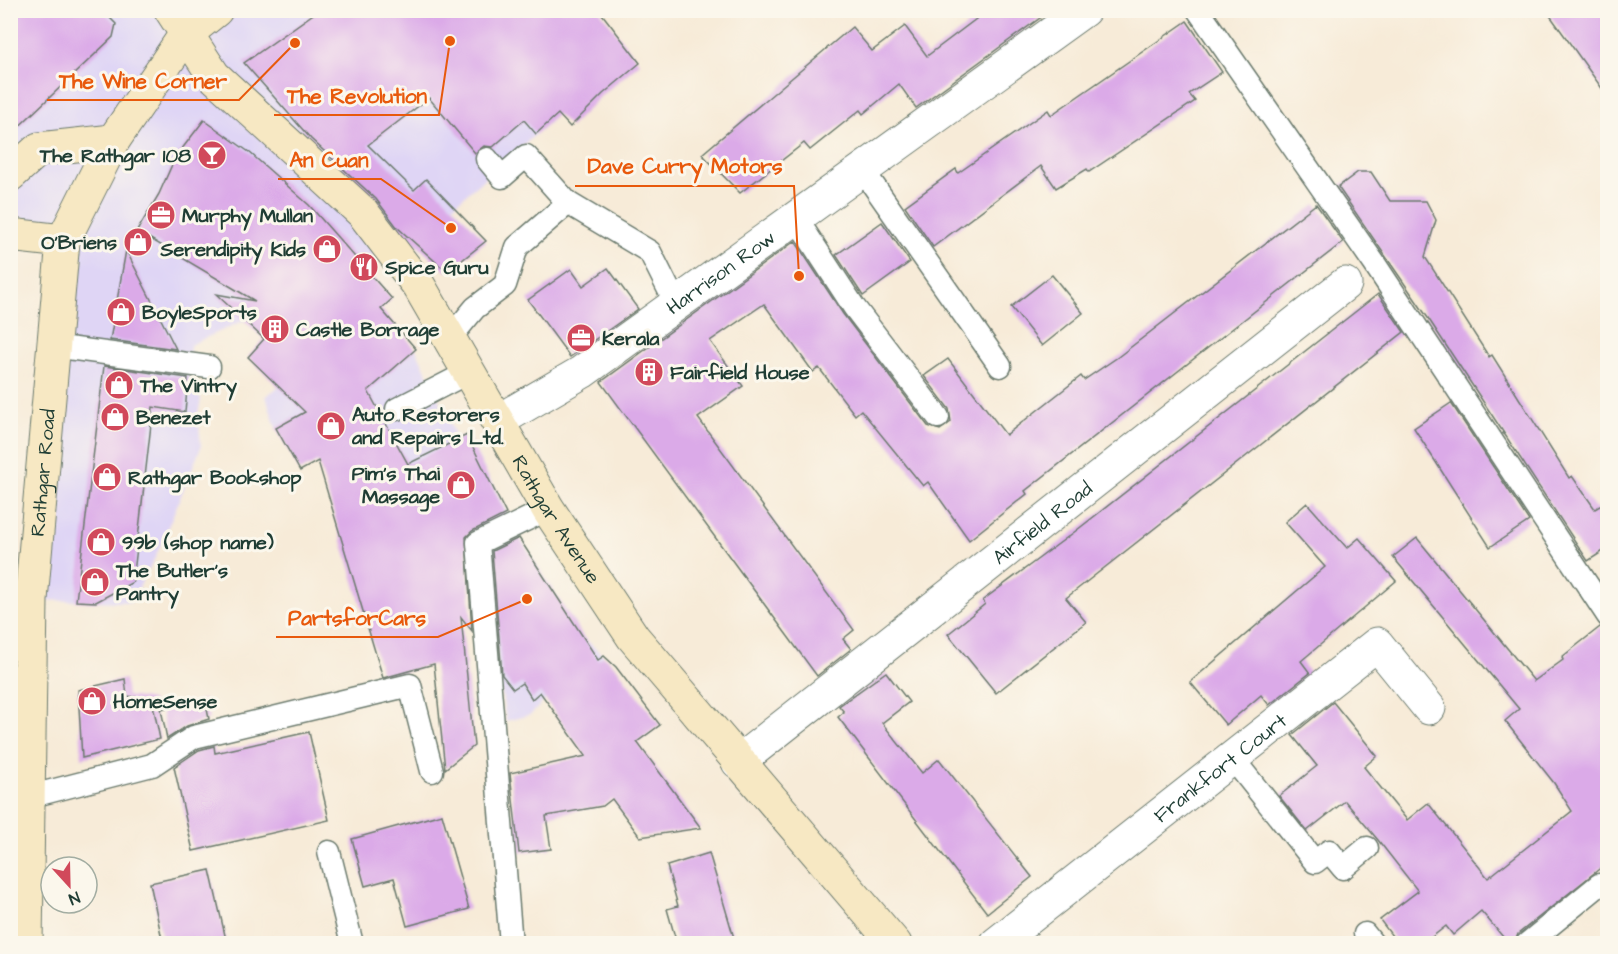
<svg xmlns="http://www.w3.org/2000/svg" width="1618" height="954" viewBox="0 0 1618 954" font-family="'Architects Daughter',sans-serif">
<rect width="100%" height="100%" fill="#fbf7ec"/>
<filter id="ink" filterUnits="userSpaceOnUse"><feTurbulence type="fractalNoise" baseFrequency=".0167" numOctaves="2"/><feDisplacementMap in="SourceGraphic" scale="12" xChannelSelector="R" yChannelSelector="G"/><feConvolveMatrix kernelMatrix="1 2 1 2 8 2 1 2 1" color-interpolation-filters="sRGB"/></filter>
<filter id="wash" filterUnits="userSpaceOnUse"><feTurbulence type="fractalNoise" baseFrequency=".008" numOctaves="4" result="noise"/><feDisplacementMap in="SourceGraphic" scale="24" xChannelSelector="R" yChannelSelector="G"/><feGaussianBlur stdDeviation="1.35" result="paint"/><feColorMatrix in="noise" values="0 0 0 0 0 0 0 0 0 0 0 0 0 0 0 0 0 1.4 0 .05"/><feComposite in="paint" operator="in"/></filter>
<g filter="url(#wash)">
<rect width="100%" height="100%" fill="#f7ebd8"/>
<!-- built -->
<g fill="#dfd5f5">
<polygon points="11,11 444,11 551,121 453,206 486,241 447,272 414,243 366,257 339,286 245,320 190,345 188,374 201,399 198,414 201,447 156,556 131,602 31,600 63,242 11,211"/>
<polygon points="350,336 384,377 416,349 457,439 467,435 520,538 584,638 604,656 553,693 530,715 506,721 498,668 492,553 480,531 423,547 318,462 300,471 276,428 266,396"/>
</g>
<g id="blocks">
<!-- building -->
<g fill="#dbaae8">
<polygon points="10,10 102,10 116,24 113,37 10,135"/>
<polygon points="319,10 599,10 640,63 603,94 570,127 558,114 536,134 524,120 493,147 484,146 475,153 429,98 368,145 414,190 426,179 486,241 447,272 397,227 376,199 311,139 244,63"/>
<polygon points="988,10 1051,10 916,108 899,84 863,114 860,110 810,150 804,143 740,193 702,154 852,27 872,51 905,26 927,56"/>
<polygon points="1546,10 1608,10 1608,97 1564,35"/>
<polygon points="1187,21 1222,72 1189,94 1195,101 1089,172 1087,169 1056,188 1041,166 933,247 905,206 956,169 958,173 1048,110 1051,115"/>
<polygon points="204,120 249,152 309,205 392,299 381,309 416,349 368,391 408,464 467,435 506,514 472,531 466,537 472,631 461,617 474,746 445,769 434,664 383,678 318,461 300,471 276,428 305,412 248,357 264,339 216,294 255,301 137,231 159,194 175,158"/>
<polygon points="1358,172 1371,172 1390,201 1426,201 1436,220 1425,257 1489,357 1492,355 1569,478 1572,476 1595,509 1608,501 1608,548 1588,561 1428,318 1338,187"/>
<polygon points="1316,204 1343,242 1025,491 1027,494 969,540 928,482 923,486 861,410 855,415 819,368 813,372 764,304 710,341 743,386 698,418 854,630 843,639 851,649 817,676 601,382 795,241 843,314 928,426 940,430 951,422 949,409 924,376 948,359 1006,435 1081,376 1084,380 1118,357"/>
<polygon points="882,222 910,262 863,296 836,255"/>
<polygon points="126,250 176,349 110,340"/>
<polygon points="608,268 638,309 570,357 528,300 571,269 583,286"/>
<polygon points="1052,275 1083,313 1042,346 1011,307"/>
<polygon points="1378,294 1404,332 1066,598 1086,622 996,693 948,634 985,604 983,600 1077,530"/>
<polygon points="104,366 188,378 185,412 153,407 133,582 96,602 76,601"/>
<polygon points="1451,403 1529,521 1490,547 1414,428"/>
<polygon points="1307,503 1347,548 1359,538 1396,581 1301,661 1310,673 1269,705 1261,695 1226,725 1190,682 1325,567 1285,522"/>
<polygon points="519,538 598,660 604,656 616,667 660,725 637,742 701,828 640,837 612,799 603,806 546,816 551,849 519,853 510,773 586,756 540,692 532,699 522,683 513,689 502,675 492,551"/>
<polygon points="1417,538 1534,681 1563,660 1562,657 1600,627 1608,629 1608,862 1518,934 1514,944 1509,944 1481,911 1453,935 1446,926 1423,944 1398,944 1380,920 1418,891 1378,840 1345,801 1307,831 1279,796 1317,766 1292,735 1333,702 1377,756 1364,767 1407,820 1428,803 1488,878 1572,811 1554,783 1505,721 1519,709 1393,557"/>
<polygon points="886,672 909,702 882,723 922,773 939,759 1032,877 987,913 838,717 844,712 839,706"/>
<polygon points="125,679 127,696 152,700 160,739 82,758 78,690"/>
<polygon points="205,699 209,719 187,726 167,739 161,709"/>
<polygon points="309,732 329,820 193,851 174,767 199,750 214,746 215,753"/>
<polygon points="442,814 469,909 407,926 394,878 365,886 352,839"/>
<polygon points="709,853 734,938 716,944 677,944 667,909 678,906 667,866"/>
<polygon points="210,870 227,944 163,944 150,883"/>
</g>
</g>
</g>
<g filter="url(#ink)">
<use href="#blocks" fill-opacity="0" stroke="#6b7a6d" stroke-width="1.5"/>
<g fill="none" stroke-linecap="round" stroke-linejoin="round">
<!-- lane casing -->
<g stroke="#6b7a6d" stroke-width="25">
<g id="lane">
<polyline points="1198,10 1374,263 1608,616"/>
<polyline points="862,169 1000,366"/>
<polyline points="568,203 650,252 676,304"/>
<polyline points="796,218 854,307 938,417"/>
<polyline points="450,338 475,308 505,285 517,247 568,203 526,156 502,177 487,159"/>
<polyline points="53,346 209,367"/>
<polyline points="397,409 469,372"/>
<polyline points="1233,759 1315,862 1329,851 1343,868 1367,848"/>
<polyline points="28,797 152,765 194,737 410,685 432,771"/>
<polyline points="329,852 352,944"/>
<polyline points="1365,934 1373,944"/>
<polyline points="511,944 478,543 548,509"/>
<polyline points="1527,944 1599,885"/>
</g>
</g>
<!-- street casing -->
<g stroke="#6b7a6d" stroke-width="35">
<g id="street">
<path id="s1" d="M 498,421 L 582,372 L 1084,10"/>
<path id="s2" d="M 738,762 L 1345,284"/>
<path id="s3" d="M 996,944 L 1377,644 L 1429,708"/>
</g>
</g>
<!-- secondary casing -->
<g stroke="#6b7a6d" stroke-width="35">
<g id="secondary">
<path id="s4" d="M 171,10 L 214,76 L 363,213 L 419,286 L 548,509 L 633,637 L 895,944"/>
<polyline points="10,175 39,149 113,141"/>
<polyline points="10,235 63,241"/>
<path id="s5" d="M 26,944 L 31,600 L 63,241 L 113,141 L 186,34 L 216,10"/>
</g>
</g>
<!-- lane -->
<use href="#lane" stroke="#fff" stroke-width="22"/>
<!-- street -->
<use href="#street" stroke="#fff" stroke-width="33"/>
<!-- secondary -->
<use href="#secondary" stroke="#f7e8c3" stroke-width="33"/>
</g>
</g>
<!-- icons -->
<defs>
<g id="bar-disc" transform="scale(1.5)"><circle r="9.5" fill="#d1495b" stroke="#fbf7ec"/><path d="M-6-5H6L.8 .8V4.5H3.5V6h-7V4.5H-.8V.8Z" fill="#fff"/></g>
<g id="office-disc" transform="scale(1.5)"><circle r="9.5" fill="#d1495b" stroke="#fbf7ec"/><path d="M-6-3h4V-5.5h4V-3h4V5H-6ZM-1-4.5V-3h2v-1.5ZM-6 0V1H6V0Z" fill="#fff"/></g>
<g id="shop-disc" transform="scale(1.5)"><circle r="9.5" fill="#d1495b" stroke="#fbf7ec"/><path d="M-5-2.5h2.3a2.7 3.5 0 0 1 5.4 0H5L5.5 6h-11ZM-1.5-2.5h3a1.5 2.3 0 0 0-3 0Z" fill="#fff"/></g>
<g id="restaurant-disc" transform="scale(1.5)"><circle r="9.5" fill="#d1495b" stroke="#fbf7ec"/><path d="M-5-6h1v4h1v-4h1v4h1v-4h1v5L-1.5 .5V6h-2V.5L-5-1ZM5-6V6H3V1.5H1.5Q1.5-4 5-6Z" fill="#fff"/></g>
<g id="building-disc" transform="scale(1.5)"><circle r="9.5" fill="#d1495b" stroke="#fbf7ec"/><path d="M-4-6H4V6H1V3H-1V6H-4ZM-2.5-4.3h1.7v1.8h-1.7ZM.8-4.3h1.7v1.8H.8ZM-2.5-1h1.7V.8h-1.7ZM.8-1h1.7V.8H.8Z" fill="#fff"/></g>
</defs>
<g fill-rule="evenodd">
<use href="#bar-disc" x="212" y="155"/>
<use href="#office-disc" x="161" y="215"/>
<use href="#shop-disc" x="138" y="242"/>
<use href="#shop-disc" x="327" y="249"/>
<use href="#restaurant-disc" x="364" y="267"/>
<use href="#shop-disc" x="121" y="312"/>
<use href="#building-disc" x="275" y="329"/>
<use href="#office-disc" x="581" y="338"/>
<use href="#building-disc" x="649" y="372"/>
<use href="#shop-disc" x="119" y="385"/>
<use href="#shop-disc" x="115" y="417"/>
<use href="#shop-disc" x="331" y="426"/>
<use href="#shop-disc" x="107" y="477"/>
<use href="#shop-disc" x="461" y="485"/>
<use href="#shop-disc" x="101" y="542"/>
<use href="#shop-disc" x="95" y="582"/>
<use href="#shop-disc" x="92" y="701"/>
</g>
<g text-anchor="middle" stroke-width="6" stroke-linejoin="round" paint-order="stroke">
<!-- poi labels -->
<g font-size="20" font-weight="bold" fill="#1f3d34" stroke="#fbf7ec" text-anchor="start">
<text x="191" y="162" text-anchor="end">The Rathgar 108</text>
<text x="182" y="222">Murphy Mullan</text>
<text x="117" y="249" text-anchor="end">O'Briens</text>
<text x="306" y="256" text-anchor="end">Serendipity Kids</text>
<text x="385" y="274">Spice Guru</text>
<text x="142" y="319">BoyleSports</text>
<text x="296" y="336">Castle Borrage</text>
<text x="602" y="345">Kerala</text>
<text x="670" y="379">Fairfield House</text>
<text x="140" y="392">The Vintry</text>
<text x="352" y="421">Auto Restorers<tspan x="352" dy="23">and Repairs Ltd.</tspan></text>
<text x="136" y="424">Benezet</text>
<text x="440" y="480" text-anchor="end">Pim's Thai<tspan x="440" dy="23">Massage</tspan></text>
<text x="128" y="484">Rathgar Bookshop</text>
<text x="122" y="549">99b (shop name)</text>
<text x="116" y="577">The Butler's<tspan x="116" dy="23">Pantry</tspan></text>
<text x="113" y="708">HomeSense</text>
</g>
<!-- street labels -->
<g font-size="20" fill="#1f3d34" stroke="#fbf7ec">
<text dy="7" stroke="none"><textPath href="#s1" startOffset="268">Harrison Row</textPath></text>
<text dy="7" stroke="none"><textPath href="#s5" startOffset="472">Rathgar Road</textPath></text>
<text dy="7" stroke="none"><textPath href="#s4" startOffset="644">Rathgar Avenue</textPath></text>
<text dy="7" stroke="none"><textPath href="#s2" startOffset="387">Airfield Road</textPath></text>
<text dy="7" stroke="none"><textPath href="#s3" startOffset="285">Frankfort Court</textPath></text>
</g>
</g>
<!-- callouts -->
<path fill="none" stroke="#e8590c" stroke-width="2" d="M295 43L239 100H47M450 41L439 115H274M451 228L381 179H278M799 276L794 186H575M527 599L438 637H276"/>
<g fill="#e8590c" stroke="#fbf7ec" stroke-width="2">
<circle cx="295" cy="43" r="6"/>
<circle cx="450" cy="41" r="6"/>
<circle cx="451" cy="228" r="6"/>
<circle cx="799" cy="276" r="6"/>
<circle cx="527" cy="599" r="6"/>
</g>
<g font-size="21" text-anchor="middle" font-weight="bold" fill="#e8590c" stroke="#fbf7ec" stroke-width="6" stroke-linejoin="round" paint-order="stroke">
<text x="143" y="88">The Wine Corner</text>
<text x="357" y="103">The Revolution</text>
<text x="329" y="167">An Cuan</text>
<text x="685" y="173">Dave Curry Motors</text>
<text x="357" y="625">PartsforCars</text>
</g>
<!-- margin -->
<rect width="1618" height="954" fill="none" stroke="#fbf7ec" stroke-width="36"/>
<!-- north arrow -->
<g transform="translate(69 885) rotate(158)"><circle r="28" fill="#fbf7ec" stroke="#a3ada2" stroke-width="1.5"/>
<path d="M0-4.5L10 22L0 15L-10 22Z" fill="#d1495b"/>
<text y="-9" font-size="16" font-weight="bold" text-anchor="middle" fill="#1f3d34">N</text>
</g>
</svg>
